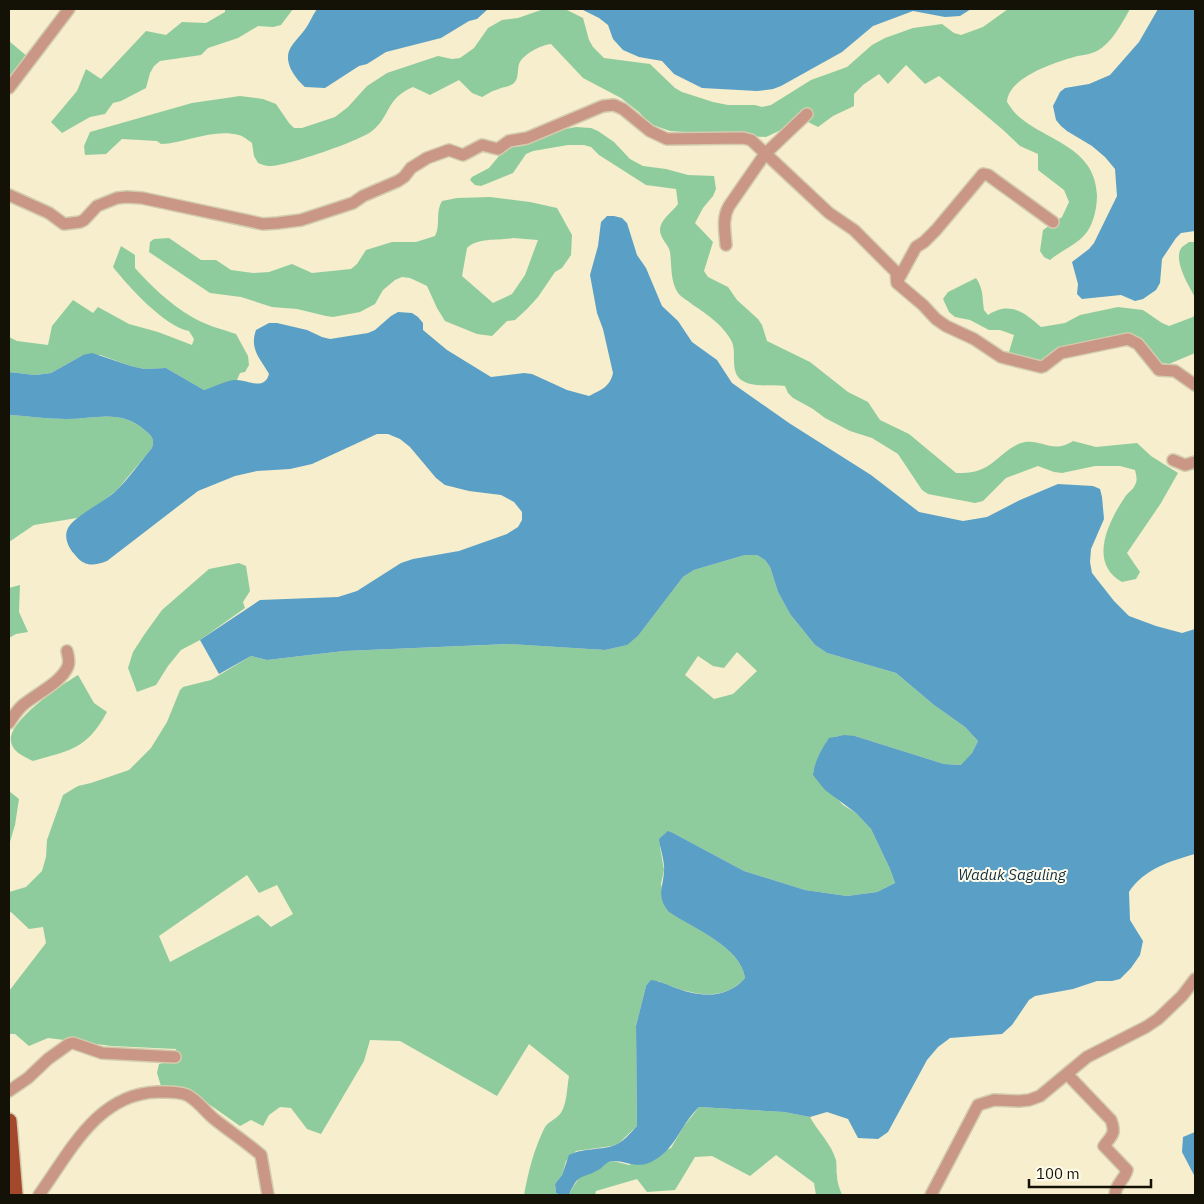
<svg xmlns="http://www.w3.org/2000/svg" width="1204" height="1204" viewBox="0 0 1204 1204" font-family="'IBM Plex Sans',sans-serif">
<rect width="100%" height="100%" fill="#f6eecc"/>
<!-- forest -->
<g fill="#8fcc9d" fill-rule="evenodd">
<polygon points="225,9 293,9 281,25 273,27 258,26 238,38 208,48 201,55 160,61 154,66 150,73 146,88 121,101 113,103 105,114 90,117 62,133 51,122 77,91 86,69 101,79 146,31 166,35 182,22 206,23 225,12"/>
<path d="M 544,9 L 565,9 L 583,18 L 589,40 L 593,47 L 604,58 L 650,64 L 675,88 L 682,92 L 713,102 L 728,105 L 755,105 L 762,107 L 771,105 L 811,80 L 847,67 L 872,45 L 885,38 L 913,28 L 942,24 L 954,33 L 961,35 L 983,27 L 1008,9 L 1130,9 C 1122,23 1112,43 1097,51 C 1089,55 1081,55 1074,57 C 1053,63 1008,78 1007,102 C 1010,106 1013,111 1016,114 C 1044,141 1095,145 1097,195 C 1097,207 1094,222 1087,232 C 1077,245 1062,250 1050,260 L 1044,257 L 1040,251 L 1043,230 L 1062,217 L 1069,202 L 1064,190 L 1038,170 L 1038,154 L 1020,146 L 1002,129 L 939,76 L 925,84 L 906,65 L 888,84 L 879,74 L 863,85 L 854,94 L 854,106 L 833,116 L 818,127 L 798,117 L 781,130 L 766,137 L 670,131 L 650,124 L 639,112 L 621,98 L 583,78 L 551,44 C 541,45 523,54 519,64 C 517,71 519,78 514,83 C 510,87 501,87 496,90 C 491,91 486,95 482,97 L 472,93 L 459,80 L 430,95 L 413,87 C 385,99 391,116 372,131 C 360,141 284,167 269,166 C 266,166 261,164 258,163 L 254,156 L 252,143 C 248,140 243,136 239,135 C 213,128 186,143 161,144 L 157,141 L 122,139 L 106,154 L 85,155 L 84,146 L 90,132 L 192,103 L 240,96 L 263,99 L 276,104 L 289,123 L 294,128 L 302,128 L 335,117 L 348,107 L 367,86 L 387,73 L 438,56 L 452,59 L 460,58 L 474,48 L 488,28 L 502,20 L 518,18 Z"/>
<polygon points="9,41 28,57 9,82"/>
<path d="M 576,127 L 591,128 L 598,131 L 614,142 L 630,159 L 643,166 L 666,169 L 688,175 L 714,176 L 716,189 L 713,196 L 703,208 L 695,223 L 713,242 L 704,271 L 708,277 L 728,287 L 737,300 L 758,319 L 762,325 L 767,341 L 810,362 L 848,392 L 868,402 L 880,420 L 909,434 L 956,473 C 965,473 974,473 982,469 C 996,463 1006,448 1021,443 C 1040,437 1052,455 1073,441 L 1096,447 L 1137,443 L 1151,456 L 1178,473 L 1161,503 L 1127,553 L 1140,572 L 1136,579 L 1122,582 C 1088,563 1108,522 1125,497 C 1127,493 1133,490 1135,485 C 1138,480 1136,475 1135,470 L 1120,466 L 1095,466 L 1062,473 L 1054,472 L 1038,466 L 1006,478 L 983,501 L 975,503 L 928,494 L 922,490 L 898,454 L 872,438 L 850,431 L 825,418 L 813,409 L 793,398 L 788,393 L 785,386 C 774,385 752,387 743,381 C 729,373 737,354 732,342 C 725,327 707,314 693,305 C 689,301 682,298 678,293 C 670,281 672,266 670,252 C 669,246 663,241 661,235 C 656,222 671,214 678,204 L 676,189 L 646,185 L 599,155 L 591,147 L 584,145 L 568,145 L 533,151 L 526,154 L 513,173 L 481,186 L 475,185 L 470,180 L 472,177 L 489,168 L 504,150 L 511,147 L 523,146 L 560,130 Z"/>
<path d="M 490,197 L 530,202 L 557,208 L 572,235 L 571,255 L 562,268 L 555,272 L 538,297 L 527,309 L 515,320 L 507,321 L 492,336 L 477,334 L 445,321 L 437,308 L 427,286 L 410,278 L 402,277 L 395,280 L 383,290 L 375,304 L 360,312 L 333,317 L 326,316 L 297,309 L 272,307 L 241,297 L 210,293 L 149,252 L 150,242 L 154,239 L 169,238 L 201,260 L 216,260 L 231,270 L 253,273 L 269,272 L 292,264 L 312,273 L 351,269 L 357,264 L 366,250 L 392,242 L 416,242 L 435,236 C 441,225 435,212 442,201 L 457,198 ZM 513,238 L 538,240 L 525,275 L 512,294 L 493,303 L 462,276 L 467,248 C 478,237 499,241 513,238 Z"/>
<path d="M 1189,242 L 1195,242 L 1195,297 C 1189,286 1172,259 1182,247 C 1184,245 1187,244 1189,242 Z"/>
<path d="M 121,246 L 135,255 L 135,268 C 151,286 170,304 192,317 C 205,325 221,329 236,334 L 248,356 L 249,365 L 245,372 L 240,373 L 237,380 L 204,390 L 166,368 L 144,369 L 131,366 L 100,355 L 83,355 L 51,373 L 35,375 L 9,372 L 9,337 L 17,341 L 48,345 L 52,326 L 73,300 L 93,313 L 98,307 L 129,324 L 158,332 L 192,345 L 194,339 L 189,331 C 164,326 129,287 113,267 Z"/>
<path d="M 976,278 C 984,290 982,298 984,310 L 988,315 C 1010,301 1024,312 1041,327 L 1065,323 L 1080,315 L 1118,307 L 1143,310 L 1162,323 L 1169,326 L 1193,317 L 1195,314 L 1195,353 L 1169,364 L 1162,363 L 1138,338 L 1044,363 L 1012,355 L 1009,352 L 1014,335 L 1000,330 L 989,330 L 970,320 L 955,317 L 949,312 L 943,299 L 948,292 Z"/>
<path d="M 9,415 C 28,416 47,419 66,419 C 97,419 121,408 147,432 C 153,437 154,440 152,448 L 117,490 L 97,506 L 77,518 L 34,525 L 9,542 Z"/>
<path d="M 745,555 L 757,555 L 765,560 L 770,567 L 778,592 L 790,614 L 815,645 L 827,653 L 896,673 L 934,705 L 965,727 L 978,741 L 972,753 L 962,765 L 944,764 L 855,736 C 846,736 834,734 827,741 L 813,772 L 843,805 L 856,813 L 871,829 L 890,869 L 895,883 L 877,892 L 847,896 L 805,890 L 744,871 L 675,834 L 660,847 L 664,870 L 661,884 L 665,906 L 670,912 C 693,928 741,947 745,978 C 721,1005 688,993 658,981 L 646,986 L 636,1026 L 637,1126 L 619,1143 L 612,1146 L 576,1151 L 566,1161 L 562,1175 L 555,1184 L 556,1193 L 561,1195 L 524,1195 C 528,1173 534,1149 544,1129 C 547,1122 555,1120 560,1114 C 567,1106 567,1087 569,1076 L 529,1044 L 497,1096 L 400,1041 L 370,1040 L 364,1061 L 321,1134 L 307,1129 L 291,1108 L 280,1107 L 269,1115 L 263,1126 L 251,1120 L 240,1126 L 203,1100 L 185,1091 L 161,1086 L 157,1073 L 159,1064 L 176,1060 L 176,1049 L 112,1046 L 48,1038 L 29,1046 L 15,1034 L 9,1034 L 9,991 L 46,943 L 43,927 L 29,929 L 11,912 L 9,913 L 9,892 L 26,887 L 42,871 L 46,857 L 47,840 L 63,795 L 78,786 L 91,783 L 129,770 L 151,748 L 167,722 L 180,690 L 183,687 L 211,680 L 251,656 L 267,660 L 344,651 L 510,644 L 605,650 L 626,645 L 638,636 L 683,577 L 694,570 ZM 737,652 L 757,671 L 733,694 L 714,699 L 685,675 L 698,656 L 713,666 L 724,668 ZM 247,875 L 259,893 L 277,885 L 293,914 L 271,927 L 258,915 L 170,962 L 159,936 Z"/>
<polygon points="239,563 246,566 250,591 243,602 245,608 200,640 181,650 168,666 156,685 137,692 128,668 133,652 144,635 162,610 209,569"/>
<polygon points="20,585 19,612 28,632 16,634 9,638 9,588"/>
<path d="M 78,675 L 94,703 L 107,712 C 87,749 71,750 33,761 C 25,757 12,752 11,741 C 8,721 61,685 78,675 Z"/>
<polygon points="9,791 19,799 15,825 9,845"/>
<path d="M 699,1107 L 784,1112 L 810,1117 C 818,1132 831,1143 836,1160 C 837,1166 836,1171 837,1176 C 837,1183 840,1189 842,1195 L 816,1195 L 814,1183 L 776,1155 L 750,1176 L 712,1156 L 695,1157 L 675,1190 L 647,1192 L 637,1179 L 596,1191 L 595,1195 L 569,1195 L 573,1187 L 580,1177 L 599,1169 L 606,1163 L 613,1161 L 629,1165 L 671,1148 L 684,1126 Z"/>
</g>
<!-- water -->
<g fill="#5a9fc6">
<path d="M 317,9 L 488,9 L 477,19 L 469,21 L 441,38 L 386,52 L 367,64 L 359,66 L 325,88 L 305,87 C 295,78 282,61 291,47 C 294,42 299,37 303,32 C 309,25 312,16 317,9 Z"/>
<polygon points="581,9 971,9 960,16 945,17 913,11 873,26 842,52 781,86 773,89 757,91 702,88 674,74 662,61 639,57 623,50 613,39 608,25 599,18"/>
<polygon points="1158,9 1195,9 1195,231 1181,233 1176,238 1162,259 1160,283 1156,290 1143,299 1135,301 1121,295 1082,299 1077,294 1078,284 1072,262 1089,249 1094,243 1117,196 1115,169 1105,157 1092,146 1067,131 1061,126 1056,120 1053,106 1060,92 1065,88 1089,84 1110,75 1139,42"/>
<path d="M 607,216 L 614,216 L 622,218 L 627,223 L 637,255 L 646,268 L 662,306 L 678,321 L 692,342 L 717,360 L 732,383 L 789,423 L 871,475 L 919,512 L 963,521 L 987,517 L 1020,500 L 1058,484 L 1093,486 L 1100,489 L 1102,497 L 1104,519 L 1091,549 L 1090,562 L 1092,573 L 1114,601 L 1129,616 L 1156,626 L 1182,633 L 1195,629 L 1195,854 C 1170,861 1144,869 1129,892 L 1130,920 L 1143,941 L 1140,955 L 1131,968 L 1120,979 L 1112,981 L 1097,981 L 1073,989 L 1035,996 L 1029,1000 L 1012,1025 L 1002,1034 L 950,1038 L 938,1047 L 927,1060 L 888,1132 L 878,1139 L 858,1138 L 848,1119 L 827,1112 L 810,1117 L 784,1112 L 699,1107 C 680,1125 676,1150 651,1162 C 637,1169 627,1161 613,1161 C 606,1162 605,1165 600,1169 C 582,1180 579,1171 569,1195 L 561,1195 L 556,1193 L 555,1184 L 562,1175 L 569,1155 C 584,1147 606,1151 619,1143 C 626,1139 631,1132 637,1126 L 636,1026 L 646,986 L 651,980 C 659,981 666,984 673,987 C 699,997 726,1000 745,978 C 741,947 693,928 669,912 C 656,896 663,889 664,871 C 665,861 660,849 659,839 L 668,831 L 675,834 L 744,871 L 805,890 L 847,896 L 877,892 L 895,883 L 890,869 L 871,829 L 856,813 L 825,790 L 813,775 C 814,763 822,748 829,738 L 844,735 L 855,736 L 944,764 L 961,765 L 972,753 L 978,741 L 965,727 L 934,705 L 896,673 L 827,653 L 815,645 L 790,614 L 778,592 L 770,567 L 765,560 L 757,555 L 745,555 L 694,570 L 683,577 L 638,636 L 627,645 L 605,650 L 509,644 L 344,651 L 267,660 L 251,656 L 219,674 L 200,640 L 260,600 L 338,597 L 357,591 L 401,563 L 413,559 L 459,551 L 507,534 L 518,527 L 522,520 L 522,512 L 514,502 L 501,495 L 469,491 L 445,485 L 436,478 L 410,447 L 400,439 L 388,434 L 377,434 L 312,464 L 290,469 L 257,471 L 235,476 L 198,491 L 107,561 C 94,566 85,567 76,556 C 69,549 63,538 68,528 C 75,515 104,503 117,490 C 130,477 140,462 152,448 C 154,440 153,437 147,432 C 121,408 97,419 66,419 C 47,419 28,416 9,415 L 9,372 L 35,375 L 51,373 L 83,355 L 92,353 L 131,366 L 144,369 L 166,368 L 204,390 C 214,387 225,381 235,380 C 247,379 264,392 269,374 C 261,359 249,350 256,330 L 269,323 L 277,323 L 307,330 L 322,337 L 330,339 L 368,333 L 375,330 L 391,316 L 398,312 L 412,313 L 418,317 L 423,323 L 423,330 L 447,350 L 491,377 L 524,373 L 532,374 L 567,390 L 589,396 C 601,390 610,387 613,373 L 603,329 L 597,313 L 590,275 L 598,246 L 601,222 Z"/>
<polygon points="1195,1132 1195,1177 1182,1152 1183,1137"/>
</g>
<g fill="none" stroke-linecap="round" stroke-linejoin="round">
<!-- minor casing -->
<g stroke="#d2cbac" stroke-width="14">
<g id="minor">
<polyline points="9,88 69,9"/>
<polyline points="9,195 49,213 64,224 80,222 84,220 97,206 117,198 127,197 142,198 263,224 278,223 301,220 353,203 363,196 398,181 404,177 411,168 427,158 449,150 463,155 482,145 498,149 509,141 527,138 603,106 614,105 623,109 650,131 667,139 743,138 751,140 829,213 854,230 896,272 897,283 923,305 936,319 946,326 974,339 1001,357 1041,367 1044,366 1061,353 1128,339 1138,344 1159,370 1175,371 1195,385"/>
<path d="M 726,245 C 725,231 722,218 729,206 L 765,154 L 807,114"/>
<polyline points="897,282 916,247 924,242 936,230 983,174 988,175 1053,222"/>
<polyline points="1173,460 1185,465 1195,462"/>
<path d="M 9,723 C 13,717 17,710 23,705 C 36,694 62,682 68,666 C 70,661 68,656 67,651"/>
<path d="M 1067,1074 L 1111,1120 C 1116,1134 1112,1135 1104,1146 L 1127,1170 C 1124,1181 1116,1183 1115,1195"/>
<polyline points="9,1091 28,1078 48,1059 69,1044 73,1043 102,1053 175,1057"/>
<path d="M 39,1195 C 70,1152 97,1094 157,1092 C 167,1092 178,1091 187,1095 C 197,1100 205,1111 213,1118 C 229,1131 246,1142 261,1155 L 268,1195"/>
<polyline points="931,1195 978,1105 994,1100 1019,1101 1029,1100 1040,1096 1087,1057 1146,1027 1158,1019 1182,996 1195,979"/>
</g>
</g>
<!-- major casing -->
<g stroke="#d2cbac" stroke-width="18">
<polyline id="major" points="9,1121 15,1195"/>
</g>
<!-- minor -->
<use href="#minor" stroke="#ca9686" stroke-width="11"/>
<!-- major -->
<use href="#major" stroke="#a4482c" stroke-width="15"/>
</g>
<g text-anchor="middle" stroke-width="4" stroke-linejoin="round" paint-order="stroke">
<!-- water labels -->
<g font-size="15" font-style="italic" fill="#0d2d3e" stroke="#fefbed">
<text x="1012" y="880">Waduk Saguling</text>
</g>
</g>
<!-- border -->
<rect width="1204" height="1204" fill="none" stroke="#141106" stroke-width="20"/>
<!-- scale -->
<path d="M1029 1179v8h122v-8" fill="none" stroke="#141106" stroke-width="2.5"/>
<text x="1036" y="1179" font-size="15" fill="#141106" stroke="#fefbed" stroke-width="4" paint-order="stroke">100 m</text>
</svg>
